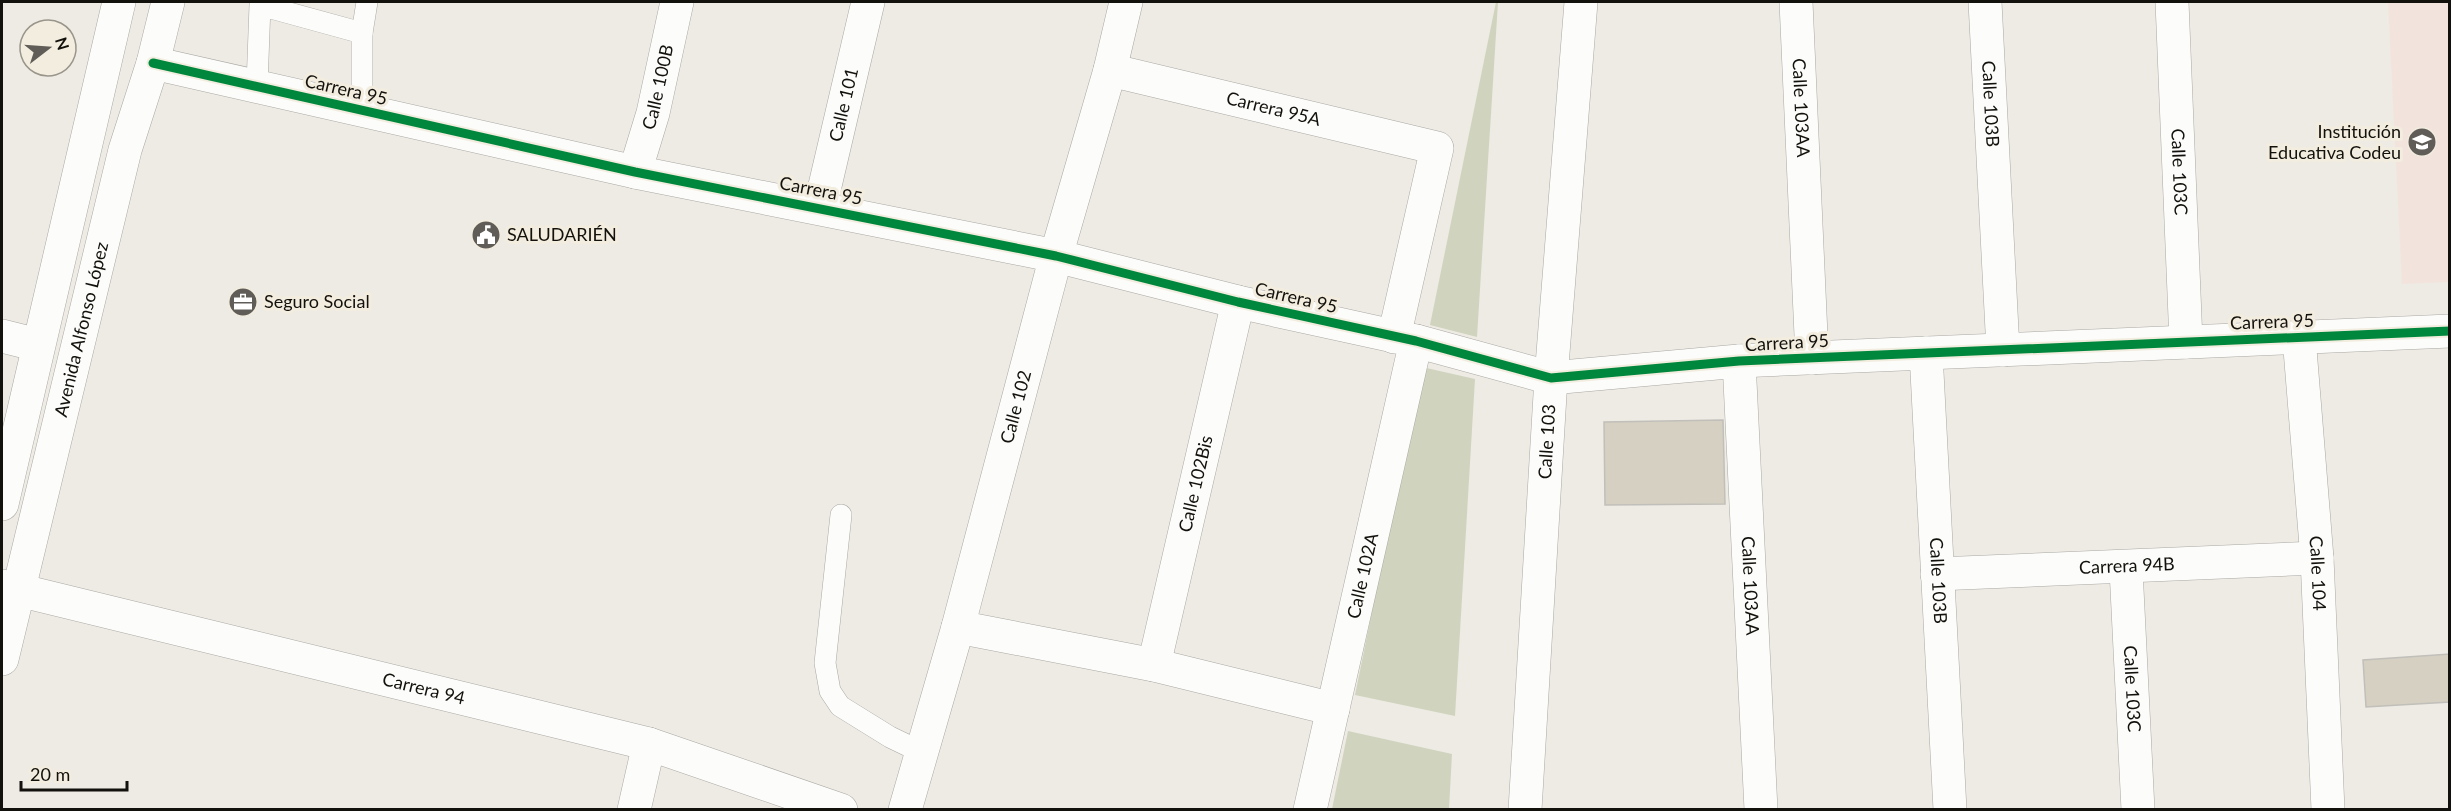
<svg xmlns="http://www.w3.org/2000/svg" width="2451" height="811" viewBox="0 0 2451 811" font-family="Lato,sans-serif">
<rect width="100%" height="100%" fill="#eeebe4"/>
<!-- education -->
<polygon fill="#f3e3dd" points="2388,2 2449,2 2449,282 2402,284"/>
<!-- green -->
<g fill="#d0d4be">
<polygon points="1496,2 1498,2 1477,337 1430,325"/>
<polygon points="1422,367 1475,379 1455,716 1355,695"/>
<polygon points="1348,731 1452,754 1449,809 1332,809"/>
</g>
<!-- building -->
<g fill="#d5d0c2" stroke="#c1bfba" stroke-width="1.5">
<polygon points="1723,420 1725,504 1605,505 1604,422"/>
<polygon points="2450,654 2450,702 2366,707 2363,660"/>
</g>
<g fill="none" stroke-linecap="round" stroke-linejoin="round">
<!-- service casing -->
<g stroke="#aaa8a3" stroke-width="22">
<g id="service">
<polyline points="257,86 260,5 362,33"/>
<polyline points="362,111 362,33 367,2"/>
<polyline points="841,515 825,663 830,691 840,706 890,737 919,751"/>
</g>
</g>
<!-- minor casing -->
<g stroke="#aaa8a3" stroke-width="34">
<g id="minor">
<path id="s1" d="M 1796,2 L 1812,358"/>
<path id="s2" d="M 1985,2 L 2003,350"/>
<path id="s3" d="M 2172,2 L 2186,342"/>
<polyline points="153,63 635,172 1056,256 1238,302 1416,341 1551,378 1739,361 2450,331"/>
<path id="s4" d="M 1110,70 L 1437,148 L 1394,337"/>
<path id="s5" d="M 635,172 L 653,113 L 677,2"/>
<path id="s6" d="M 820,207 L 868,2"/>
<polyline points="2,336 38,345"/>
<path id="s7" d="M 2299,337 L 2317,558 L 2328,810"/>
<path id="s8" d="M 1926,353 L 1950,810"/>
<path id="s9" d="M 1739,361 L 1761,810"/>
<path id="s10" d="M 2126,569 L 2138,810"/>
<path id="s11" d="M 1937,574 L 2317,558"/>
<path id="s12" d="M 2,586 L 649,744 L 841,810"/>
<polyline points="958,627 1154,665 1333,709"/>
<path id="s13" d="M 1154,665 L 1238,302"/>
<polyline points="634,810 649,744"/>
<path id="s14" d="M 905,810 L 958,627 L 1056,256 L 1110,70 L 1126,2"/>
<path id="s15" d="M 1310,810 L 1416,341"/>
</g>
</g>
<!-- tertiary casing -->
<g stroke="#aaa8a3" stroke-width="34">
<g id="tertiary">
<polyline points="2,504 119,2"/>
<path id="s16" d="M 2,659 L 125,150 L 153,63 L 168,2"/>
<path id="s17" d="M 1525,810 L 1551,378 L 1581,2"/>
</g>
</g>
<!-- service -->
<use href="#service" stroke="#fcfcfb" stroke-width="21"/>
<!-- minor -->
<use href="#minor" stroke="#fcfcfb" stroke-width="33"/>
<!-- tertiary -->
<use href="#tertiary" stroke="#fcfcfb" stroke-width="33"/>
<!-- cycleway casing -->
<g stroke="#f3eddf" stroke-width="13">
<polyline id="cycleway" points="153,63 635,172 1056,256 1238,302 1416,341 1551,378 1739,361 2450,331"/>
</g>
<!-- cycleway -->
<use href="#cycleway" stroke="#00873e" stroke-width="9"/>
</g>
<!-- icons -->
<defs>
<g id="school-disc" transform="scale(1.5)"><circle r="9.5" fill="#605d58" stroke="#f3eddf"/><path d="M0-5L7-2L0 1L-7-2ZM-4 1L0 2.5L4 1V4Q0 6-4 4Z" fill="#fff"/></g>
<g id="civic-disc" transform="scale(1.5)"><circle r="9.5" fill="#605d58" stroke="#f3eddf"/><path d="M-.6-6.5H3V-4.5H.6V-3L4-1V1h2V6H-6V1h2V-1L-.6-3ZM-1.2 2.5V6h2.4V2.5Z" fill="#fff"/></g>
<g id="office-disc" transform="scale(1.5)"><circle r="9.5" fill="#605d58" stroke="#f3eddf"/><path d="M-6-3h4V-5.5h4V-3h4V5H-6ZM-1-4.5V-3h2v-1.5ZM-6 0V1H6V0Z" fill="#fff"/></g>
</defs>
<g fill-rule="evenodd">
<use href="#school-disc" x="2422" y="142"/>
<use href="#civic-disc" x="486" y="235"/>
<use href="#office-disc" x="243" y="302"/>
</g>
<g text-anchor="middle" stroke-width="6" stroke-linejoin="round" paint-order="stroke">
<!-- street labels -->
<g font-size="18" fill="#13110c" stroke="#f3eddf">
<text dy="6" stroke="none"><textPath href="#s5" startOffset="88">Calle 100B</textPath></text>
<text transform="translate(346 90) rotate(13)" y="6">Carrera 95</text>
<text dy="6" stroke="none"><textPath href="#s6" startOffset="105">Calle 101</textPath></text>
<text dy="6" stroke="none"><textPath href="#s2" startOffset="102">Calle 103B</textPath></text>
<text dy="6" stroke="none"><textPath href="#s1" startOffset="106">Calle 103AA</textPath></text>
<text dy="6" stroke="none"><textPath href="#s4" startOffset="168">Carrera 95A</textPath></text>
<text dy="6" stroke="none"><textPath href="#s3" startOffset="170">Calle 103C</textPath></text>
<text transform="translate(821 191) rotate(11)" y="6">Carrera 95</text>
<text transform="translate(1296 298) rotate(13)" y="6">Carrera 95</text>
<text transform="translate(2272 322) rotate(-2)" y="6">Carrera 95</text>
<text dy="6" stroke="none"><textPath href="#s16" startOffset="339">Avenida Alfonso López</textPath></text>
<text transform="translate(1787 343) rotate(-3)" y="6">Carrera 95</text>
<text dy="6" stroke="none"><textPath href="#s14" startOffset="418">Calle 102</textPath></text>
<text dy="6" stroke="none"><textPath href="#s17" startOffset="369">Calle 103</textPath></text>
<text dy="6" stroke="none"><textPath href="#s13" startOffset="186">Calle 102Bis</textPath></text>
<text dy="6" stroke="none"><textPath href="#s11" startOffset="190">Carrera 94B</textPath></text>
<text dy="6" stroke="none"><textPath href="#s7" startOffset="237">Calle 104</textPath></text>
<text dy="6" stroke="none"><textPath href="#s15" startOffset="240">Calle 102A</textPath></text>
<text dy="6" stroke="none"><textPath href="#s8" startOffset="228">Calle 103B</textPath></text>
<text dy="6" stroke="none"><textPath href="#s9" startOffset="225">Calle 103AA</textPath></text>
<text dy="6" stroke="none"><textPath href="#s12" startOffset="434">Carrera 94</textPath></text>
<text dy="6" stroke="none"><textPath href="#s10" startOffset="120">Calle 103C</textPath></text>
</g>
<!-- poi labels -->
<g font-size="18" fill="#13110c" stroke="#f3eddf" text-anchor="start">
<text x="2401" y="138" text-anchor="end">Institución<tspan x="2401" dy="21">Educativa Codeu</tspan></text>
<text x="507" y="241">SALUDARIÉN</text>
<text x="264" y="308">Seguro Social</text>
</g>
</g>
<!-- border -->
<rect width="2451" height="811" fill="none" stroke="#13110c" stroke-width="6"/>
<!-- north arrow -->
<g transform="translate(48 48) rotate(73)"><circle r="28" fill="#f3eddf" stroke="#99958b" stroke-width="1.5"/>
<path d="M0-4.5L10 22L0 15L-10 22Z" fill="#605d58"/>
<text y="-9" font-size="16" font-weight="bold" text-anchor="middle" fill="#13110c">N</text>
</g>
<!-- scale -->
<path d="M21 781v9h106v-9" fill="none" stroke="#13110c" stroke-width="3"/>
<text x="30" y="781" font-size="18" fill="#13110c" stroke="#f3eddf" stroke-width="4.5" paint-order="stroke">20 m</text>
</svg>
